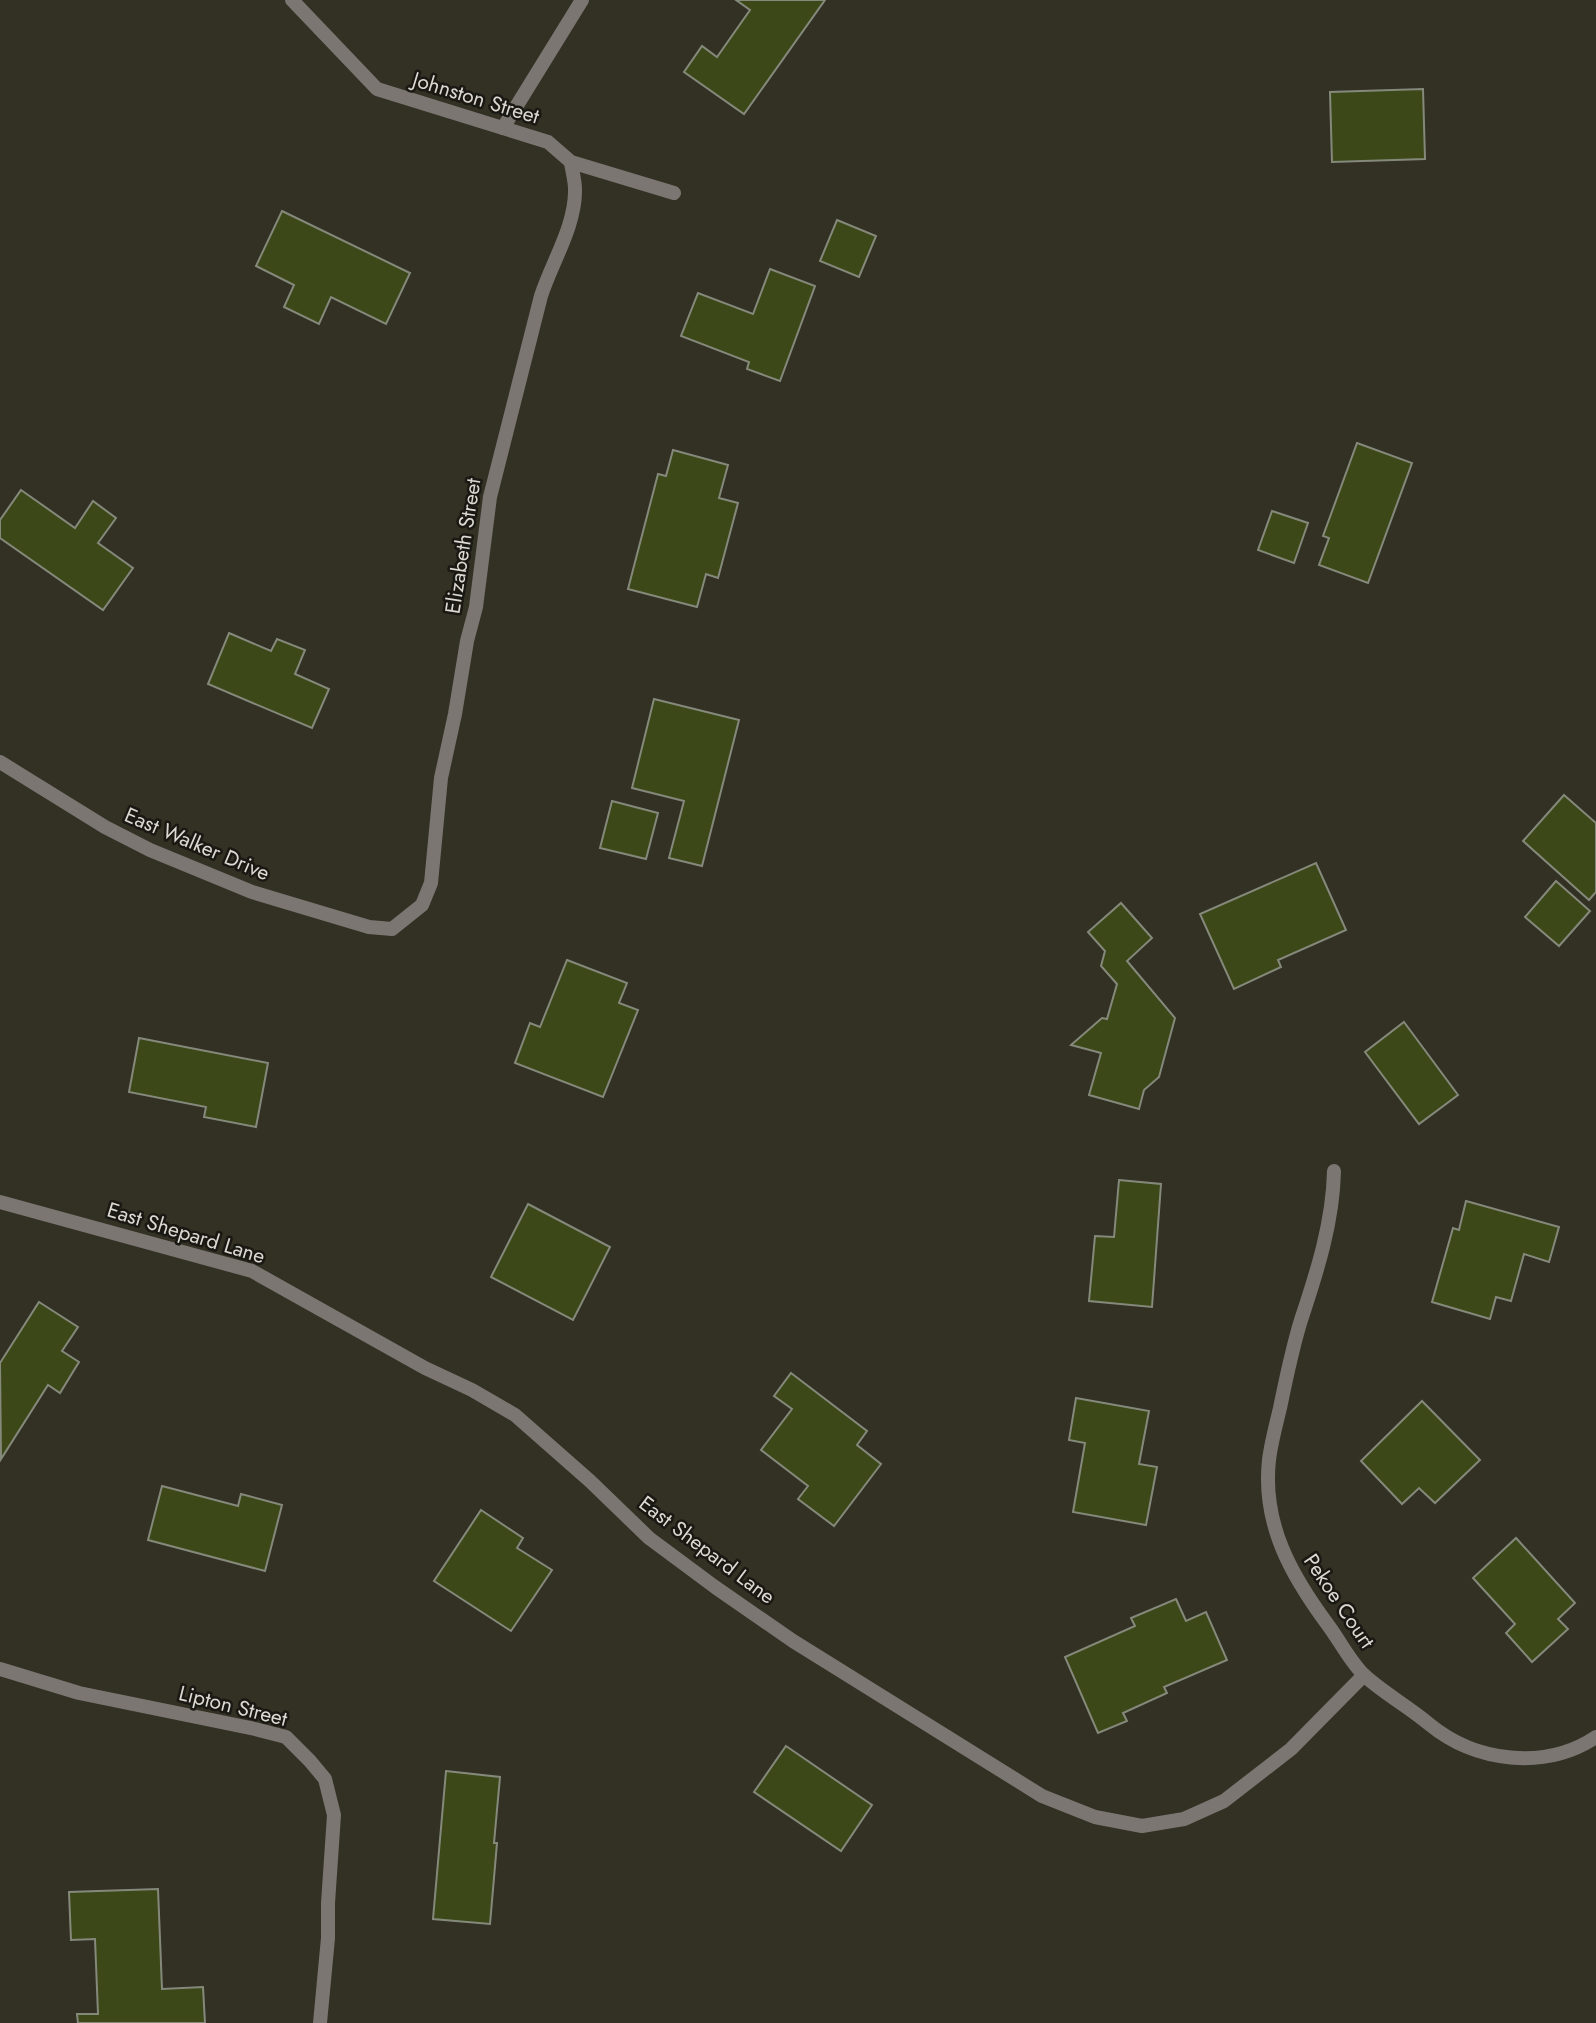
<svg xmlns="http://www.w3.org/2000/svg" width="1596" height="2023" viewBox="0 0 1596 2023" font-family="Jost,sans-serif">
<rect width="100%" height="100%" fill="#333024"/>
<!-- building -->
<g fill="#3c4817" stroke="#84897b" stroke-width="2">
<polygon points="736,0 825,0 744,114 684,72 702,46 717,57 750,10"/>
<polygon points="1423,89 1425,159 1332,162 1330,92"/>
<polygon points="282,211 410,273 386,324 331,297 319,324 284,307 294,285 256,266"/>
<polygon points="837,220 876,236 859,277 820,261"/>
<polygon points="770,269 815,286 780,381 747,369 749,362 681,336 698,293 753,314"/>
<polygon points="1357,443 1412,463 1368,583 1319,565 1329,538 1323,536"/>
<polygon points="673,450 728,465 719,498 738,503 718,578 706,574 697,607 628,589 658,474 666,476"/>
<polygon points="21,490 75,528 93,501 116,518 98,543 133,568 103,610 0,538 0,520"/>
<polygon points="1272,511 1308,523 1294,563 1258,550"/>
<polygon points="229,633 271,651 277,639 305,650 295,674 329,689 312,728 208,684"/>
<polygon points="654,699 739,720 702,866 669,858 684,801 632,788"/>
<polygon points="1564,795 1596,823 1596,892 1589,900 1523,841"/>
<polygon points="612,801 658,813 646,859 600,848"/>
<polygon points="1316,863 1346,930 1278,960 1281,967 1234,989 1200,914"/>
<polygon points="1556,881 1590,911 1559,946 1525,917"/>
<polygon points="1121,903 1152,938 1127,961 1175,1018 1159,1077 1144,1090 1139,1109 1089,1095 1101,1053 1071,1045 1102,1018 1107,1019 1117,984 1101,966 1105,951 1088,932"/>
<polygon points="567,960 627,983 619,1003 638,1010 603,1097 515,1063 530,1023 540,1027"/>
<polygon points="1404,1022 1458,1095 1419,1124 1365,1052"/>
<polygon points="139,1038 268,1063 256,1127 204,1117 206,1107 129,1092"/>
<polygon points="1119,1180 1161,1184 1152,1307 1089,1301 1095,1236 1114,1237"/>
<polygon points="1466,1201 1559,1227 1549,1262 1524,1254 1511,1301 1496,1297 1490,1319 1432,1302 1453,1228 1459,1230"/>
<polygon points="528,1204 610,1247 573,1320 491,1277"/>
<polygon points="39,1302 78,1327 62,1351 79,1362 60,1393 48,1385 1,1459 0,1363"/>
<polygon points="791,1373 867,1431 857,1445 881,1464 834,1526 798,1499 808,1486 761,1450 792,1409 774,1396"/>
<polygon points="1076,1398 1149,1411 1139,1464 1157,1467 1146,1525 1073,1512 1085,1443 1069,1440"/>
<polygon points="1422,1401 1480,1460 1435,1503 1419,1488 1402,1504 1361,1461"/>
<polygon points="162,1486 238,1506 241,1494 282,1505 265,1571 148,1540"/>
<polygon points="481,1510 523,1538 517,1548 552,1570 511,1631 434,1581"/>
<polygon points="1516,1538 1575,1603 1558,1619 1568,1629 1532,1662 1506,1633 1515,1624 1473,1578"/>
<polygon points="1176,1599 1186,1621 1206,1612 1227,1660 1164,1687 1167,1693 1123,1713 1127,1721 1098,1733 1065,1657 1135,1626 1131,1618"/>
<polygon points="786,1746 872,1805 841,1851 754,1792"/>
<polygon points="446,1771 500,1777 494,1843 497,1843 490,1924 433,1919"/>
<polygon points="158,1889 162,1989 203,1987 205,2023 78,2023 77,2014 98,2014 95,1939 71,1940 69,1892"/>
</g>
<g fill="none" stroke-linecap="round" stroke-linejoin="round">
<!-- minor -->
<g stroke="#7b7672" stroke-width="14">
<polyline points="292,0 377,89 548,142 571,162 674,193"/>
<polyline points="503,128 582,0"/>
<path d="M 0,762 L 105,827 L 150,850 L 252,892 L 369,927 L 392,929 L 422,905 L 431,883 L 441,778 L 455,714 L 467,641 L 476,607 L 490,497 L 541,296 C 552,262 576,225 575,189 C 575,180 572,171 571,162"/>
<path d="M 1334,1171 C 1333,1222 1317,1272 1301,1320 C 1292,1349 1286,1379 1280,1408 C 1276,1425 1271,1443 1269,1460 C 1262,1524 1291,1575 1328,1625 C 1340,1641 1351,1663 1365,1676 C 1385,1694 1409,1707 1429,1724 C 1475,1762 1545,1771 1596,1737"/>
<polyline points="0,1202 252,1271 425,1368 472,1390 515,1415 590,1481 649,1538 715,1587 793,1641 1042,1796 1095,1817 1142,1826 1184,1819 1224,1801 1291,1749 1364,1675"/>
<polyline points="0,1669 79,1693 255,1729 286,1737 310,1761 325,1779 334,1815 328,1903 328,1938 320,2023"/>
</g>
</g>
<g text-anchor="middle" stroke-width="5" stroke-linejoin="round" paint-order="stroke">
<!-- street labels -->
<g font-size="21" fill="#dbd9d2" stroke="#191813">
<text transform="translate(476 98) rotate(17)" y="7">Johnston Street</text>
<text transform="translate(463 546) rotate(-81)" y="7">Elizabeth Street</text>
<text transform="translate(197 844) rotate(23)" y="7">East Walker Drive</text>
<text transform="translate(186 1233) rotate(17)" y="7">East Shepard Lane</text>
<text transform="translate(707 1550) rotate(37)" y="7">East Shepard Lane</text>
<text transform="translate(1339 1601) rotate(56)" y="7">Pekoe Court</text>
<text transform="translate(233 1706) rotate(14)" y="7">Lipton Street</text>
</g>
</g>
</svg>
